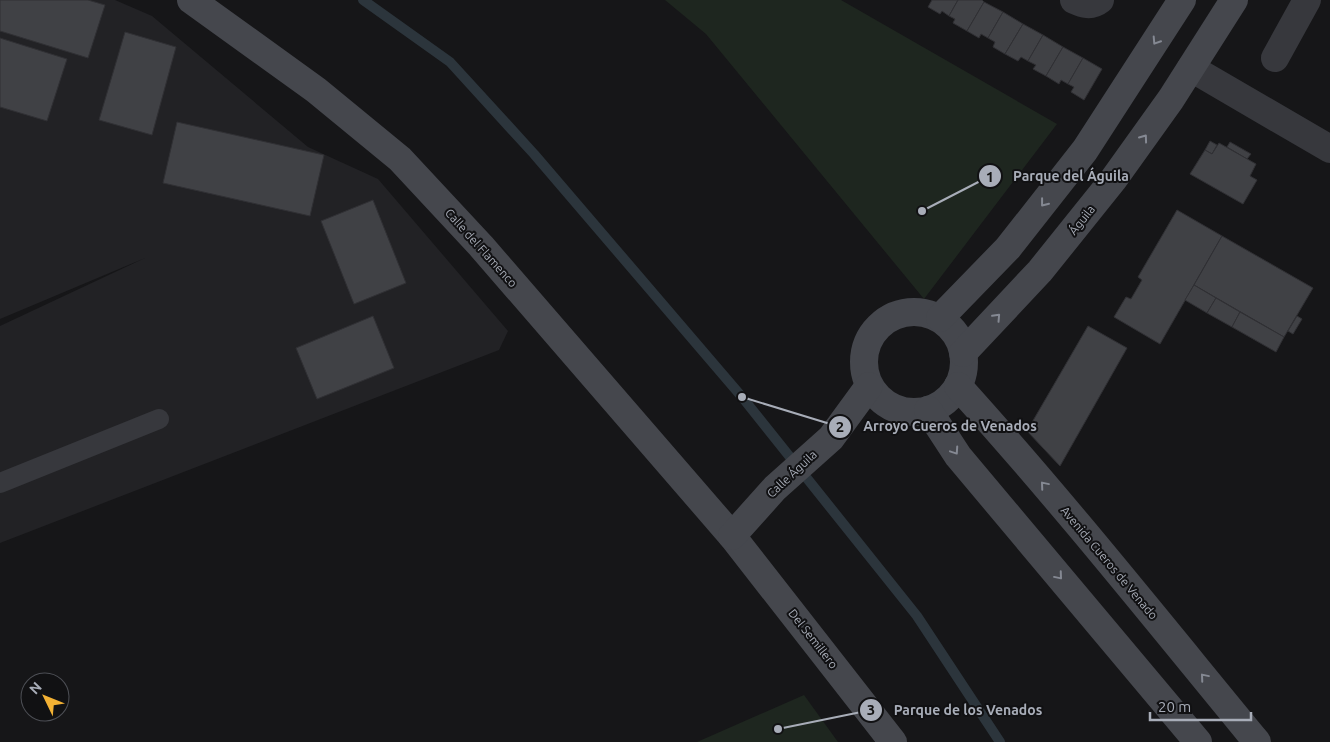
<svg xmlns="http://www.w3.org/2000/svg" width="1330" height="742" viewBox="0 0 1330 742" font-family="Ubuntu,sans-serif">
<rect width="100%" height="100%" fill="#161618"/>
<!-- built -->
<polygon fill="#222225" points="0,0 115,0 152,16 308,147 378,179 508,331 499,350 0,543 0,326 145,258 0,319"/>
<!-- green -->
<g fill="#1e261f">
<polygon points="665,0 841,0 1057,124 924,299 706,34"/>
<polygon points="804,695 838,742 697,742"/>
</g>
<g fill="none" stroke-linecap="round" stroke-linejoin="round">
<!-- stream -->
<polyline stroke="#2c353c" stroke-width="10" points="363,0 450,62 534,154 742,397 917,616 1000,742"/>
</g>
<!-- building -->
<g fill="#404145" stroke="#303034">
<polygon points="0,0 88,0 105,5 88,58 0,31"/>
<polygon points="932,0 958,0 949,16 942,11 940,14 928,7"/>
<polygon points="958,0 982,0 984,2 967,31 953,23 955,19 949,16"/>
<polygon points="984,2 1003,12 988,38 981,34 979,38 967,31"/>
<polygon points="1003,12 1023,24 1005,54 993,47 995,42 988,38"/>
<polygon points="1023,24 1043,35 1028,61 1021,57 1018,61 1005,54"/>
<polygon points="125,32 176,47 152,135 99,120"/>
<polygon points="1043,35 1063,47 1046,76 1033,69 1036,65 1028,61"/>
<polygon points="0,38 67,59 47,121 0,107"/>
<polygon points="1063,47 1083,58 1068,84 1061,80 1059,84 1046,76"/>
<polygon points="1083,58 1102,69 1084,100 1071,92 1074,87 1068,84"/>
<polygon points="177,122 324,155 310,216 163,183"/>
<polygon points="1210,141 1217,145 1212,154 1205,150"/>
<polygon points="1230,142 1251,154 1247,159 1227,147"/>
<polygon points="1219,143 1256,164 1250,176 1257,180 1243,204 1190,174 1205,150 1212,154"/>
<polygon points="373,200 406,283 354,304 321,221"/>
<polygon points="1177,210 1222,236 1160,344 1114,317 1126,297 1131,299 1142,280 1138,277"/>
<polygon points="1222,236 1313,288 1284,337 1194,285"/>
<polygon points="1194,285 1216,298 1207,313 1185,300"/>
<polygon points="1216,298 1240,312 1232,327 1207,313"/>
<polygon points="1240,312 1284,337 1276,352 1232,327"/>
<polygon points="373,316 394,368 317,399 296,348"/>
<polygon points="1297,316 1302,319 1293,334 1288,331"/>
<polygon points="1088,326 1127,348 1060,466 1027,431"/>
</g>
<g fill="none" stroke-linecap="round" stroke-linejoin="round">
<!-- lane -->
<polyline stroke="#37383d" stroke-width="20" points="0,483 159,419"/>
<!-- street -->
<g stroke="#37383d" stroke-width="28">
<path d="M 1074,0 C 1083,4 1091,7 1100,0"/>
<polyline points="1275,58 1307,0"/>
<polyline points="1191,68 1330,149"/>
</g>
<!-- secondary -->
<g stroke="#45474d" stroke-width="28">
<polyline points="191,0 316,90 400,159 481,246 732,536 893,742"/>
<circle cx="914" cy="362" r="50"/>
<polyline points="940,318 1008,248 1085,150 1182,0"/>
<polyline points="963,353 1040,271 1113,180 1171,99 1234,0"/>
<path d="M 958,386 C 1062,501 1159,623 1257,742"/>
<polyline points="928,410 958,456 1198,742"/>
<polyline points="732,536 775,488 831,438 869,386"/>
</g>
</g>
<!-- one-way arrows -->
<defs><path id="oneway-chevron" d="M-2-3.5L2.5 0L-2 3.5" fill="none" stroke-width="1.6" stroke-linecap="round" stroke-linejoin="round" transform="scale(1.25)"/></defs>
<g stroke="#858993">
<use href="#oneway-chevron" transform="translate(1156 41) rotate(123)"/>
<use href="#oneway-chevron" transform="translate(1144 138) rotate(-54)"/>
<use href="#oneway-chevron" transform="translate(1044 203) rotate(128)"/>
<use href="#oneway-chevron" transform="translate(997 317) rotate(-47)"/>
<use href="#oneway-chevron" transform="translate(955 451) rotate(56)"/>
<use href="#oneway-chevron" transform="translate(1044 485) rotate(-130)"/>
<use href="#oneway-chevron" transform="translate(1059 576) rotate(50)"/>
<use href="#oneway-chevron" transform="translate(1204 677) rotate(-130)"/>
</g>
<g text-anchor="middle" stroke-width="4" stroke-linejoin="round" paint-order="stroke">
<!-- street labels -->
<g font-size="12" fill="#a8adb8" stroke="#111113">
<text transform="translate(1082 220) rotate(-51)" y="4">Águila</text>
<text transform="translate(481 248) rotate(48)" y="4">Calle del Flamenco</text>
<text transform="translate(792 474) rotate(-43)" y="4">Calle Águila</text>
<text transform="translate(1109 563) rotate(50)" y="4">Avenida Cueros de Venado</text>
<text transform="translate(813 639) rotate(52)" y="4">Del Semillero</text>
</g>
</g>
<!-- callouts -->
<path fill="none" stroke="#a8adb8" stroke-width="2" d="M922 211L990 176M742 397L840 427M778 729L871 710"/>
<g fill="#a8adb8" stroke="#111113" stroke-width="2">
<circle cx="922" cy="211" r="5"/>
<circle cx="742" cy="397" r="5"/>
<circle cx="778" cy="729" r="5"/>
<circle cx="990" cy="176" r="12"/>
<circle cx="840" cy="427" r="12"/>
<circle cx="871" cy="710" r="12"/>
</g>
<g font-size="15" text-anchor="middle" font-weight="bold" fill="#111">
<text x="990" y="182">1</text>
<text x="840" y="432">2</text>
<text x="871" y="715">3</text>
</g>
<g font-size="14" text-anchor="middle" font-weight="bold" fill="#a8adb8" stroke="#111113" stroke-width="4" stroke-linejoin="round" paint-order="stroke">
<text x="1071" y="181">Parque del Águila</text>
<text x="950" y="431">Arroyo Cueros de Venados</text>
<text x="968" y="715">Parque de los Venados</text>
</g>
<!-- north arrow -->
<g transform="translate(45 697) rotate(313)"><circle r="24" fill="#111113" stroke="#4d4f55"/>
<path d="M0-4L9 19L0 12L-9 19Z" fill="#f2b134"/>
<text y="-8" font-size="14" font-weight="bold" text-anchor="middle" fill="#a8adb8">N</text>
</g>
<!-- scale -->
<path d="M1150 712v8h101v-8" fill="none" stroke="#a8adb8" stroke-width="2.5"/>
<text x="1158" y="712" font-size="15" fill="#a8adb8" stroke="#111113" stroke-width="4" paint-order="stroke">20 m</text>
</svg>
